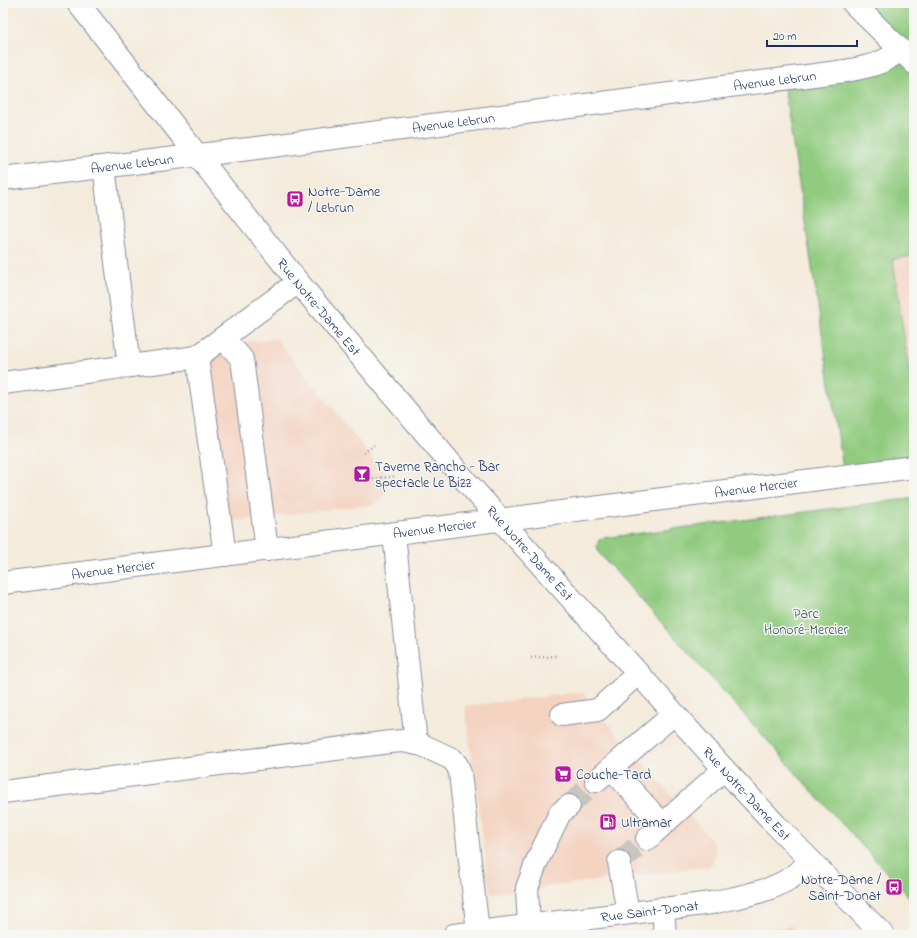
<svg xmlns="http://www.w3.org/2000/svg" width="917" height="938" viewBox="0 0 917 938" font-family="'Indie Flower',sans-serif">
<rect width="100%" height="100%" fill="#f6f6f2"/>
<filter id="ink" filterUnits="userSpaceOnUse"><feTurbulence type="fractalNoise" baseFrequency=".025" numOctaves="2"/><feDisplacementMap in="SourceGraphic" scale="8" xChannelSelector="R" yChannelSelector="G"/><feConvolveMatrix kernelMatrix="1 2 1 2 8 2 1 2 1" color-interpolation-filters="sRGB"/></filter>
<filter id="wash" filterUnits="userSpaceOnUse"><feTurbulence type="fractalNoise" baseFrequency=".012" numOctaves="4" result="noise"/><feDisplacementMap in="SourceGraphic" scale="16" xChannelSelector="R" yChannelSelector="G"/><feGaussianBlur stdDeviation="0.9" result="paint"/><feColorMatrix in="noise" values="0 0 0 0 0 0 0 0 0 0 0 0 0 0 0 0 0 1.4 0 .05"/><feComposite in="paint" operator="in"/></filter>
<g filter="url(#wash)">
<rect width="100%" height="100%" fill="#f4ebdb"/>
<!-- built -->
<g fill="#f4d3c1">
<polygon points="914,256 914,405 893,259"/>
<polygon points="276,338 386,475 388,483 387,491 382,499 375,504 229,522 206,348"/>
<polygon points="582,692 617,734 713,842 715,848 716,853 714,859 711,865 705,867 490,894 465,706"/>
<polygon points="791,926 798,935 739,935"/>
</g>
<!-- green -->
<g fill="#91cb7f" stroke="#567d6e">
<polygon points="852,3 914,3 914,256 893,259 914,405 914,467 844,475 783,80 900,51"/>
<polygon points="914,498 914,902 800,778 776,750 599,553 597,546 599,540 603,538"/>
</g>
</g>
<g filter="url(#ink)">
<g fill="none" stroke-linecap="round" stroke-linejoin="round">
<!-- minor-tunnel -->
<g stroke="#c9c5c2" stroke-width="22" stroke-dasharray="22 11" stroke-linecap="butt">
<polyline points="569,806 596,781"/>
<polyline points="619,862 647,839"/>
</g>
<!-- minor casing -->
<g stroke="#888d9c" stroke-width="24">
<g id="minor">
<polyline points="853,3 914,63"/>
<polyline points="104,167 129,366"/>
<path id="s1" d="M 3,179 L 257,148 L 845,71 C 867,67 882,65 900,50"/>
<polyline points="223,338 242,359 267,550"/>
<polyline points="197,357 298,282"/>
<polyline points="3,383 197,357 225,555"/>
<polyline points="394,534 416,743"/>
<path id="s2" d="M 3,583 L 914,467"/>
<polyline points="562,715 598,710 637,674"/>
<polyline points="611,768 662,824"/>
<polyline points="596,781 674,714"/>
<polyline points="3,792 390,742 403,741 422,745 452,759 457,765 460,773 478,932"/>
<polyline points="647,839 724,769"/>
<polyline points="619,862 628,913"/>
<polyline points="663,908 665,935"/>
<polyline points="529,926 527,888 537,861 560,813 569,806"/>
<path id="s3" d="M 454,935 L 711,903 C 737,897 767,893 789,879 C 797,874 804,867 811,861"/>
</g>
</g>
<!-- major casing -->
<g stroke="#888d9c" stroke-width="24">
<g id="major">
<path id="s4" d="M 78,3 L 197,155 L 298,282 L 464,479 L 724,769 L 776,825 L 883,935"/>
</g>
</g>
<!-- path -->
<g stroke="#888d9c" stroke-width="2.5" stroke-dasharray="1 3" stroke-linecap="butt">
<polyline points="364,453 374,445"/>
<polyline points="373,479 396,476"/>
<polyline points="531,658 556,656"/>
</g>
<!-- minor -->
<use href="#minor" stroke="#fff" stroke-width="22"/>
<!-- major -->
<use href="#major" stroke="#fff" stroke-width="22"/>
</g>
</g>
<!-- icons -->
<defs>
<g id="bus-square" transform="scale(0.9)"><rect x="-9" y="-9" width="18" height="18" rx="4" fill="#b5179e" stroke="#f6f6f2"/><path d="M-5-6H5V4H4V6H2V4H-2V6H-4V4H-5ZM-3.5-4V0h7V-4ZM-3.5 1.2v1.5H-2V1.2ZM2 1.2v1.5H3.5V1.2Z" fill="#fff"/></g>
<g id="bar-square" transform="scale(0.9)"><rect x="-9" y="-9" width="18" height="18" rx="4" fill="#b5179e" stroke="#f6f6f2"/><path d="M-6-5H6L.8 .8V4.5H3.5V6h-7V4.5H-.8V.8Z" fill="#fff"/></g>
<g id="supermarket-square" transform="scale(0.9)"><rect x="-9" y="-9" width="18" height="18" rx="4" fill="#b5179e" stroke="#f6f6f2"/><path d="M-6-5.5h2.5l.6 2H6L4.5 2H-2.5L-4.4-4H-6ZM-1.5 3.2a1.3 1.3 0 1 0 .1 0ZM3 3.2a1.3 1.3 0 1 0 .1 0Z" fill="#fff"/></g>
<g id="fuel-square" transform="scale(0.9)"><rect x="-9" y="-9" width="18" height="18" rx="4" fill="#b5179e" stroke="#f6f6f2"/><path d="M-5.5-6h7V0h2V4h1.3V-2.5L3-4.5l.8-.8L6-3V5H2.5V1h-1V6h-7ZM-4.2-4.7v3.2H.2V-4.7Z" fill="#fff"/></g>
</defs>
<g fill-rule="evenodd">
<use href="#bus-square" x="295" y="199"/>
<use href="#bar-square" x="362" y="474"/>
<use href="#supermarket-square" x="563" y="774"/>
<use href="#fuel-square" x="608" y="822"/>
<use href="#bus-square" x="894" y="887"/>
</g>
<g text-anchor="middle" stroke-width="3" stroke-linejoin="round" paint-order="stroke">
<!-- street labels -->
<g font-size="14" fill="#1b2f5e" stroke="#f6f6f2">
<text dy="5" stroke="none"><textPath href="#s1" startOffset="778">Avenue Lebrun</textPath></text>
<text dy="5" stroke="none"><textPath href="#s1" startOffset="454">Avenue Lebrun</textPath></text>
<text dy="5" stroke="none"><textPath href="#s1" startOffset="130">Avenue Lebrun</textPath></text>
<text dy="5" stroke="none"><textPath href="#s4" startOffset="388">Rue Notre-Dame Est</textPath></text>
<text dy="5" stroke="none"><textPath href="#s2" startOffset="759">Avenue Mercier</textPath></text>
<text dy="5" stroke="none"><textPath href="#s2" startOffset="435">Avenue Mercier</textPath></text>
<text dy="5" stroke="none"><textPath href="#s4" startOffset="712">Rue Notre-Dame Est</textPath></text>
<text dy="5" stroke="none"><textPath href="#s2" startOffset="111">Avenue Mercier</textPath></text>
<text dy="5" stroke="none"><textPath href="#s4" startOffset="1036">Rue Notre-Dame Est</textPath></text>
<text dy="5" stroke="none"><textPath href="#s3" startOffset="197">Rue Saint-Donat</textPath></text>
</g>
<!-- poi labels -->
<g font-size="14" fill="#1b2f5e" stroke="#f6f6f2" text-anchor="start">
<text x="308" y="196">Notre-Dame<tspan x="308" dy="16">/ Lebrun</tspan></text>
<text x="375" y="471">Taverne Rancho - Bar<tspan x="375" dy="16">spectacle Le Bizz</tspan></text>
<text x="576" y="779">Couche-Tard</text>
<text x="621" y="827">Ultramar</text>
<text x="881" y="884" text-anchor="end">Notre-Dame /<tspan x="881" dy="16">Saint-Donat</tspan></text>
</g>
<!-- park labels -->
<g font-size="14" fill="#385666" stroke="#f6f6f2">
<text x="806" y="618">Parc<tspan x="806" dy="16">Honoré-Mercier</tspan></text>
</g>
</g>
<!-- margin -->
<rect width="917" height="938" fill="none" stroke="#f6f6f2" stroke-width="16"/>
<!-- scale -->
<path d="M767 40v6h90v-6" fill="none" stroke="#1b2f5e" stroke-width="2"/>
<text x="773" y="40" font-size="12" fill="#1b2f5e" stroke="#f6f6f2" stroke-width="3" paint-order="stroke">20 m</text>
</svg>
